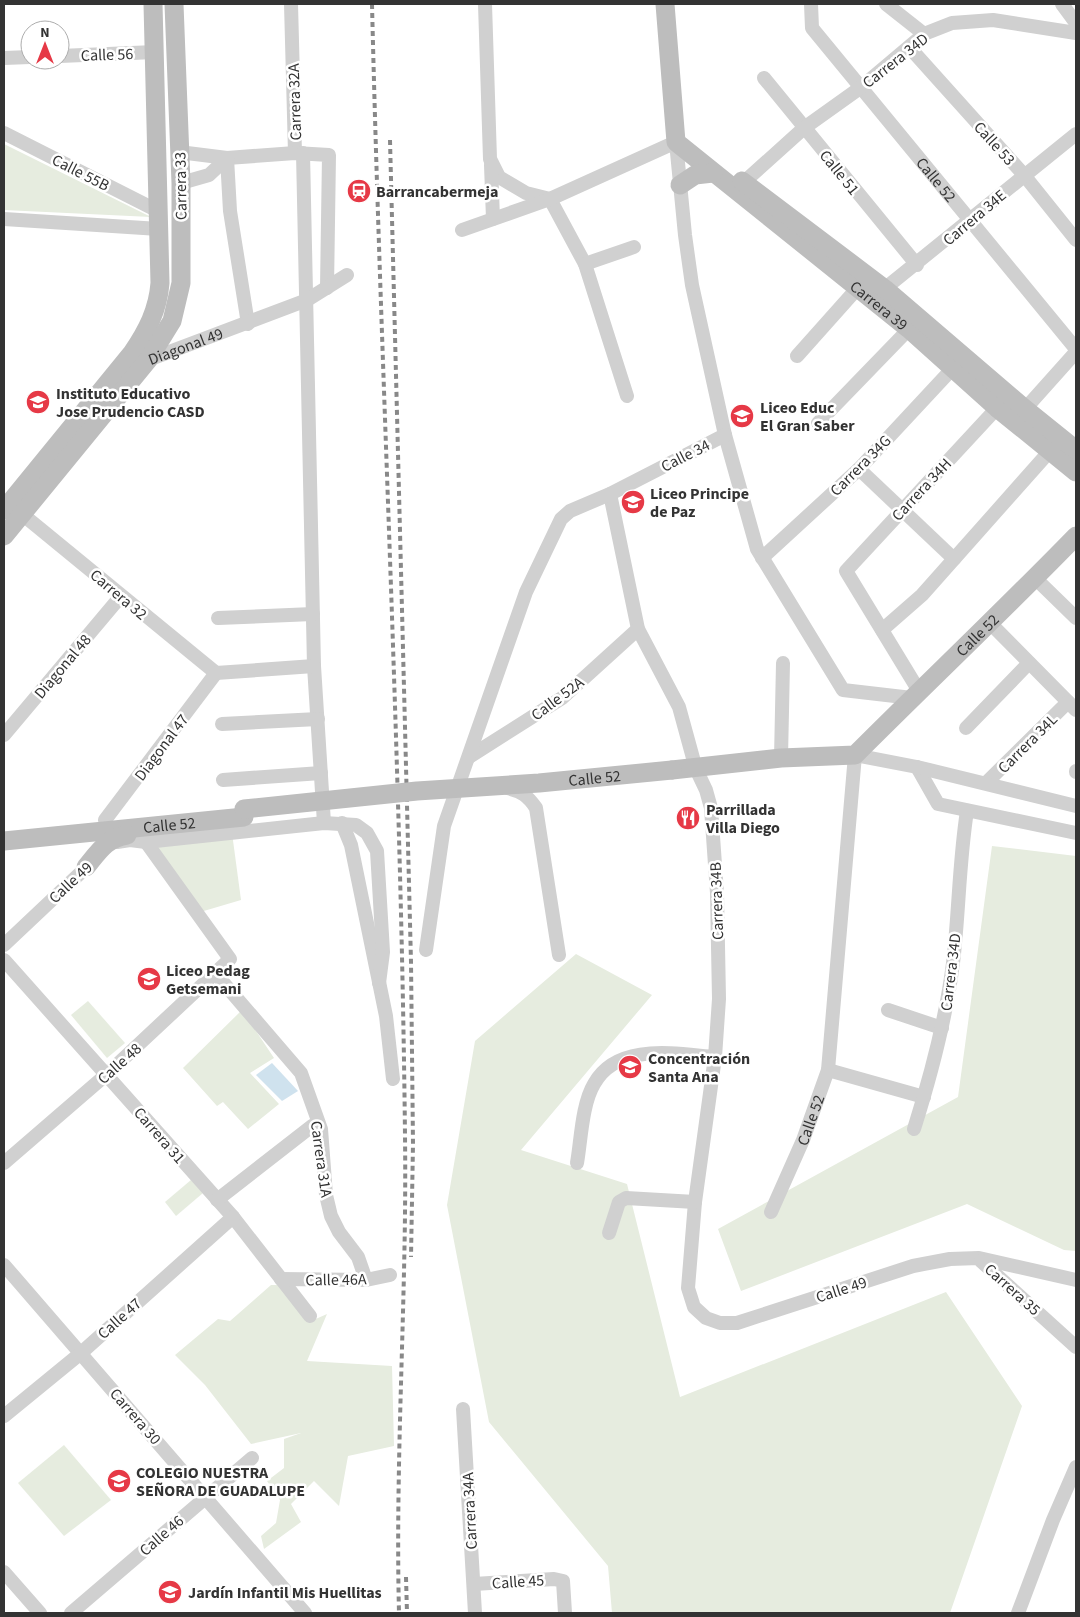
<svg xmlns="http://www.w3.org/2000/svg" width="1080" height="1617" viewBox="0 0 1080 1617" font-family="'Source Sans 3',sans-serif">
<rect width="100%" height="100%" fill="#fff"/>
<!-- green -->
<g fill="#e6ecdf">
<polygon points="4,144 151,217 4,210"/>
<polygon points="232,833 241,900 197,913 146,842"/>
<polygon points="992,846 1076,856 1076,1251 1064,1250 967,1204 741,1291 718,1229 958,1097"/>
<polygon points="576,954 652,995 521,1150 627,1184 680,1397 946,1292 1022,1406 950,1613 612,1613 608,1566 489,1422 447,1205 475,1041"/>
<polygon points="88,1001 125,1043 107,1058 71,1015"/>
<polygon points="242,1010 274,1058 250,1073 279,1104 248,1129 223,1102 217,1106 183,1068"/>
<polygon points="191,1180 203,1193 176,1216 165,1202"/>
<polygon points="271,1285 281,1285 309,1322 327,1314 307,1361 392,1366 394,1446 348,1456 339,1506 314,1481 291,1504 301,1522 264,1549 261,1536 276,1523 280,1500 267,1481 284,1468 284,1439 301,1433 251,1444 205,1385 175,1355 218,1319 230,1321"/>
<polygon points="64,1445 111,1500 64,1536 18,1483"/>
</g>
<!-- water -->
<polygon fill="#cfe2ee" points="272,1063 298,1091 282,1101 256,1075"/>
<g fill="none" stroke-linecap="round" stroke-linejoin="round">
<!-- street -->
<g stroke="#d0d0d0" stroke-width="14">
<polyline points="291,4 295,153"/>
<polyline points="485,4 490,159 499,177 526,193 550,199 585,264 627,396"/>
<path id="s1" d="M 811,4 L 812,28 L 1076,349"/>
<polyline points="886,4 924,34"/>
<polyline points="1062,4 1076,23"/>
<polyline points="910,48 1024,175 1076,240"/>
<polyline points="60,56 155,52"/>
<polyline points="4,58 30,57"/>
<polyline points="764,78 917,265"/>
<polyline points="4,133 158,211"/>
<polyline points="179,152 227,158 295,153 329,155 327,288"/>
<polyline points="303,153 314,666 324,823"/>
<polyline points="227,158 230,211 248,324"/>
<polyline points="491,165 493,219"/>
<polyline points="744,182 804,128 860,88 924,34 952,23 993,20 1076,33"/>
<polyline points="181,183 209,175 227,158"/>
<polyline points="4,219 159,229"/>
<polyline points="462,230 550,199 676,142 685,235 692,285 725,435 757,549 843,690 912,698"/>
<polyline points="585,264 634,247"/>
<polyline points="878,294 1076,134"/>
<polyline points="797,356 863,282"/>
<path id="s2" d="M 148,360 L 307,300 L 347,275"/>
<polyline points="1025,409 1076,352"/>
<polyline points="818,423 909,329"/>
<polyline points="859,469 954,559"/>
<polyline points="610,494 638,629 679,707 696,769 706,790 711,808 717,893 719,999 715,1057 695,1202 688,1288 694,1307 706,1318 720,1323 737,1323 913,1266 950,1259 979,1258 1076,1280"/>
<polyline points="22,514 216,673"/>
<polyline points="762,558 859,469 953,368"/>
<polyline points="1035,578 1076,618"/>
<polyline points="218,618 313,614"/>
<polyline points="991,624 1076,710"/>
<polyline points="882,630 922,595 1049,452"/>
<polyline points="216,673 314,666"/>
<polyline points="919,691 846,571 997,408"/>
<polyline points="222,724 318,719"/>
<polyline points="966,728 1029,663"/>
<polyline points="4,735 121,596"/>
<polyline points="469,757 562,698 638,629"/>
<polyline points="781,758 783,663"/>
<polyline points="917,767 938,804 1076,833"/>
<polyline points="1076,772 1076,771"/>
<polyline points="223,780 321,773"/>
<polyline points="986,783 1068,702"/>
<path d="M 507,788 C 521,791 528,796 536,808 L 559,955"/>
<polyline points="105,820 216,673"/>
<polyline points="342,823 351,845 386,1016 393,1079"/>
<polyline points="117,842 130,840 146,842 324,823 356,825 367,833 377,851 383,952 379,983"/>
<polyline points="4,945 92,862"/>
<polyline points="426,950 444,826 526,592 561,519 570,511 610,494 725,435"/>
<polyline points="4,960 233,1217 310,1316"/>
<polyline points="215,973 301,1073 321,1129 326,1195 331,1216 339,1232 358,1257 366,1280"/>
<polyline points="888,1010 942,1028"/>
<polyline points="828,1070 924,1097"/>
<path d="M 914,1129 C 931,1075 946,1019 953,963 C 959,912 959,862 967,811"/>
<polyline points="4,1163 107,1074 230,959 146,842"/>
<path d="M 577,1163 C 581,1140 582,1104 594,1084 C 617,1042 676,1054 715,1057"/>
<polyline points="217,1200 312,1126"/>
<path id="s3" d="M 771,1212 L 803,1140 L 828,1070 L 855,755 L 917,767 L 1076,806"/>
<polyline points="609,1233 619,1202 626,1198 695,1202"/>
<polyline points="981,1261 1076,1347"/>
<polyline points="4,1265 305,1613"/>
<polyline points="281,1279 366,1280 390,1275"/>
<polyline points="463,1409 475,1613"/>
<polyline points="4,1416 81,1353 233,1217"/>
<polyline points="4,1572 40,1613"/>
<polyline points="474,1584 554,1579 563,1581 565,1613"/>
<polyline points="71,1613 252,1458"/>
<polyline points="1018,1613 1053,1520 1076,1467"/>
</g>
<!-- secondary -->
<g stroke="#bdbdbd" stroke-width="19">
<path id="s4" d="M 665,4 L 676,142 L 909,329 L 997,408 L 1076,472"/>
<polyline points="742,181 885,289 1025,409 1076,450"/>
<polyline points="680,185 695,175 713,173"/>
<path d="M 4,510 L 132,353 C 147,331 158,310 160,283 L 153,4"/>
<polyline points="4,536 148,360 172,321 181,283 181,183 174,4"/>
<path id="s5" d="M 672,770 L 781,758 L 855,755 C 928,682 1004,610 1076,536"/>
<path id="s6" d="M 4,841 L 244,817"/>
<path d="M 86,867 C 99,851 107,838 127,835"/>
</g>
<!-- rail -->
<g stroke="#888" stroke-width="4" stroke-dasharray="5 4" stroke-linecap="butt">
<path d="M 372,4 C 381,381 401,758 405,1136 C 407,1295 395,1454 399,1613"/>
<polyline points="390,140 411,962 413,1144 411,1257"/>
<polyline points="406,1577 407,1613"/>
</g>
<!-- secondary-bridge -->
<path stroke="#bdbdbd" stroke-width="19" id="s7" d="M 244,809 L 417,791 L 539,783 L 672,770"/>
</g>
<!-- icons -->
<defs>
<g id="station-disc" transform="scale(1.25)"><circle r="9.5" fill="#e63946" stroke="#fff"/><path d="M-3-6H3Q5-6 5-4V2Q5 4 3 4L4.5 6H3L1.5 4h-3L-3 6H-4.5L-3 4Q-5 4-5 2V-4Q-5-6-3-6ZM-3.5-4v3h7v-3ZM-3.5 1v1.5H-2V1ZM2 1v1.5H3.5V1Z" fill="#fff"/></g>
<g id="school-disc" transform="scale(1.25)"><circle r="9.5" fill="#e63946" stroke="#fff"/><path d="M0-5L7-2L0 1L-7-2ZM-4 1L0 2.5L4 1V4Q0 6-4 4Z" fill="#fff"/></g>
<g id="restaurant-disc" transform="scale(1.25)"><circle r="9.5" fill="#e63946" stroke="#fff"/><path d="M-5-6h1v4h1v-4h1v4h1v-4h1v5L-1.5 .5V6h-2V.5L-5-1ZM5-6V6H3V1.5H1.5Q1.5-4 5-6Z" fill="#fff"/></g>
</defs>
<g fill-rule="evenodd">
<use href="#station-disc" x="359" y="191"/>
<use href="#school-disc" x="38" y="402"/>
<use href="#school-disc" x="742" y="416"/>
<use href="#school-disc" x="633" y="502"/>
<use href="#restaurant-disc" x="688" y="818"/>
<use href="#school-disc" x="149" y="979"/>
<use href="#school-disc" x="630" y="1067"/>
<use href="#school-disc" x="119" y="1481"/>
<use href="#school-disc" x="170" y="1592"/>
</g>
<g text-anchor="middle" stroke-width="5" stroke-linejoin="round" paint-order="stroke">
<!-- street labels -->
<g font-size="16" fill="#333" stroke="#fff">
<text transform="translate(107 54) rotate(-2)" y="6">Calle 56</text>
<text transform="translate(895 60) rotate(-38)" y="6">Carrera 34D</text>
<text transform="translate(294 102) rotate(-92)" y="6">Carrera 32A</text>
<text transform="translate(995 143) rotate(48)" y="6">Calle 53</text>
<text transform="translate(81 172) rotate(27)" y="6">Calle 55B</text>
<text transform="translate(840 172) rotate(51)" y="6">Calle 51</text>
<text dy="6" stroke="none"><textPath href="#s1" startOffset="220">Calle 52</textPath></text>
<text transform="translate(180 186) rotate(-91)" y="6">Carrera 33</text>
<text transform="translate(974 217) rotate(-40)" y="6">Carrera 34E</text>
<text dy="6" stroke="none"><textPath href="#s4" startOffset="399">Carrera 39</textPath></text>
<text dy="6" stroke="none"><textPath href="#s2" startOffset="40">Diagonal 49</textPath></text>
<text transform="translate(685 455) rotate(-27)" y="6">Calle 34</text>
<text transform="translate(860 465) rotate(-45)" y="6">Carrera 34G</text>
<text transform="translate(921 489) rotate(-47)" y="6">Carrera 34H</text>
<text transform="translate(119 594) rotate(40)" y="6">Carrera 32</text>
<text dy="6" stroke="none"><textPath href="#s5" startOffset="355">Calle 52</textPath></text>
<text transform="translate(62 666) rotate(-50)" y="6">Diagonal 48</text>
<text transform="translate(557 698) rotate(-37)" y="6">Calle 52A</text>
<text transform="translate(1027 743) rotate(-45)" y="6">Carrera 34L</text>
<text transform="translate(161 747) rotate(-53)" y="6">Diagonal 47</text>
<text dy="6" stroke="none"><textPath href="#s7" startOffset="352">Calle 52</textPath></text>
<text dy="6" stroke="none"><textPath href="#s6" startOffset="166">Calle 52</textPath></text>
<text transform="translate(70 882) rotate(-43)" y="6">Calle 49</text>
<text transform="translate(716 901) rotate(-92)" y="6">Carrera 34B</text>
<text transform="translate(950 972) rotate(-83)" y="6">Carrera 34D</text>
<text transform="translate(119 1063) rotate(-42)" y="6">Calle 48</text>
<text dy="6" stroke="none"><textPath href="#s3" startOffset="100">Calle 52</textPath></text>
<text transform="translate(160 1135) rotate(49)" y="6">Carrera 31</text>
<text transform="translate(322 1159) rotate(82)" y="6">Carrera 31A</text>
<text transform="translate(336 1279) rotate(-1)" y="6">Calle 46A</text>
<text transform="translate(841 1289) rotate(-18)" y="6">Calle 49</text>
<text transform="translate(1013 1289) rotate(42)" y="6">Carrera 35</text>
<text transform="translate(119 1318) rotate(-42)" y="6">Calle 47</text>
<text transform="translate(136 1416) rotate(49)" y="6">Carrera 30</text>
<text transform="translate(469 1511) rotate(-93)" y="6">Carrera 34A</text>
<text transform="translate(161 1535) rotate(-41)" y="6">Calle 46</text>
<text transform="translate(518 1581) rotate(-4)" y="6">Calle 45</text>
</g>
<!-- poi labels -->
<g font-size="16" font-weight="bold" fill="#333" stroke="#fff" text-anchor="start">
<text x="376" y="197">Barrancabermeja</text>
<text x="56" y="399">Instituto Educativo<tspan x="56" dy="18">Jose Prudencio CASD</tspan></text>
<text x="760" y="413">Liceo Educ<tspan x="760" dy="18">El Gran Saber</tspan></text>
<text x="650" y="499">Liceo Principe<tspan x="650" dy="18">de Paz</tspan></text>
<text x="706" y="815">Parrillada<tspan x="706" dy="18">Villa Diego</tspan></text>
<text x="166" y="976">Liceo Pedag<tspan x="166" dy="18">Getsemani</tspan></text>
<text x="648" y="1064">Concentración<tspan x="648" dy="18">Santa Ana</tspan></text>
<text x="136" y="1478">COLEGIO NUESTRA<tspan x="136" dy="18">SEÑORA DE GUADALUPE</tspan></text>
<text x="188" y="1598">Jardín Infantil Mis Huellitas</text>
</g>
</g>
<!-- border -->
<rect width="1080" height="1617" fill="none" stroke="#333333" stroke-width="10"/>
<!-- north arrow -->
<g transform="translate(45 45)"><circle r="24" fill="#ffffff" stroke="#adadad"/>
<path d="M0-4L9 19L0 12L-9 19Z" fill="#e63946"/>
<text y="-8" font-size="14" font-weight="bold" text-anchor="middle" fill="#333333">N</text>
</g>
</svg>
